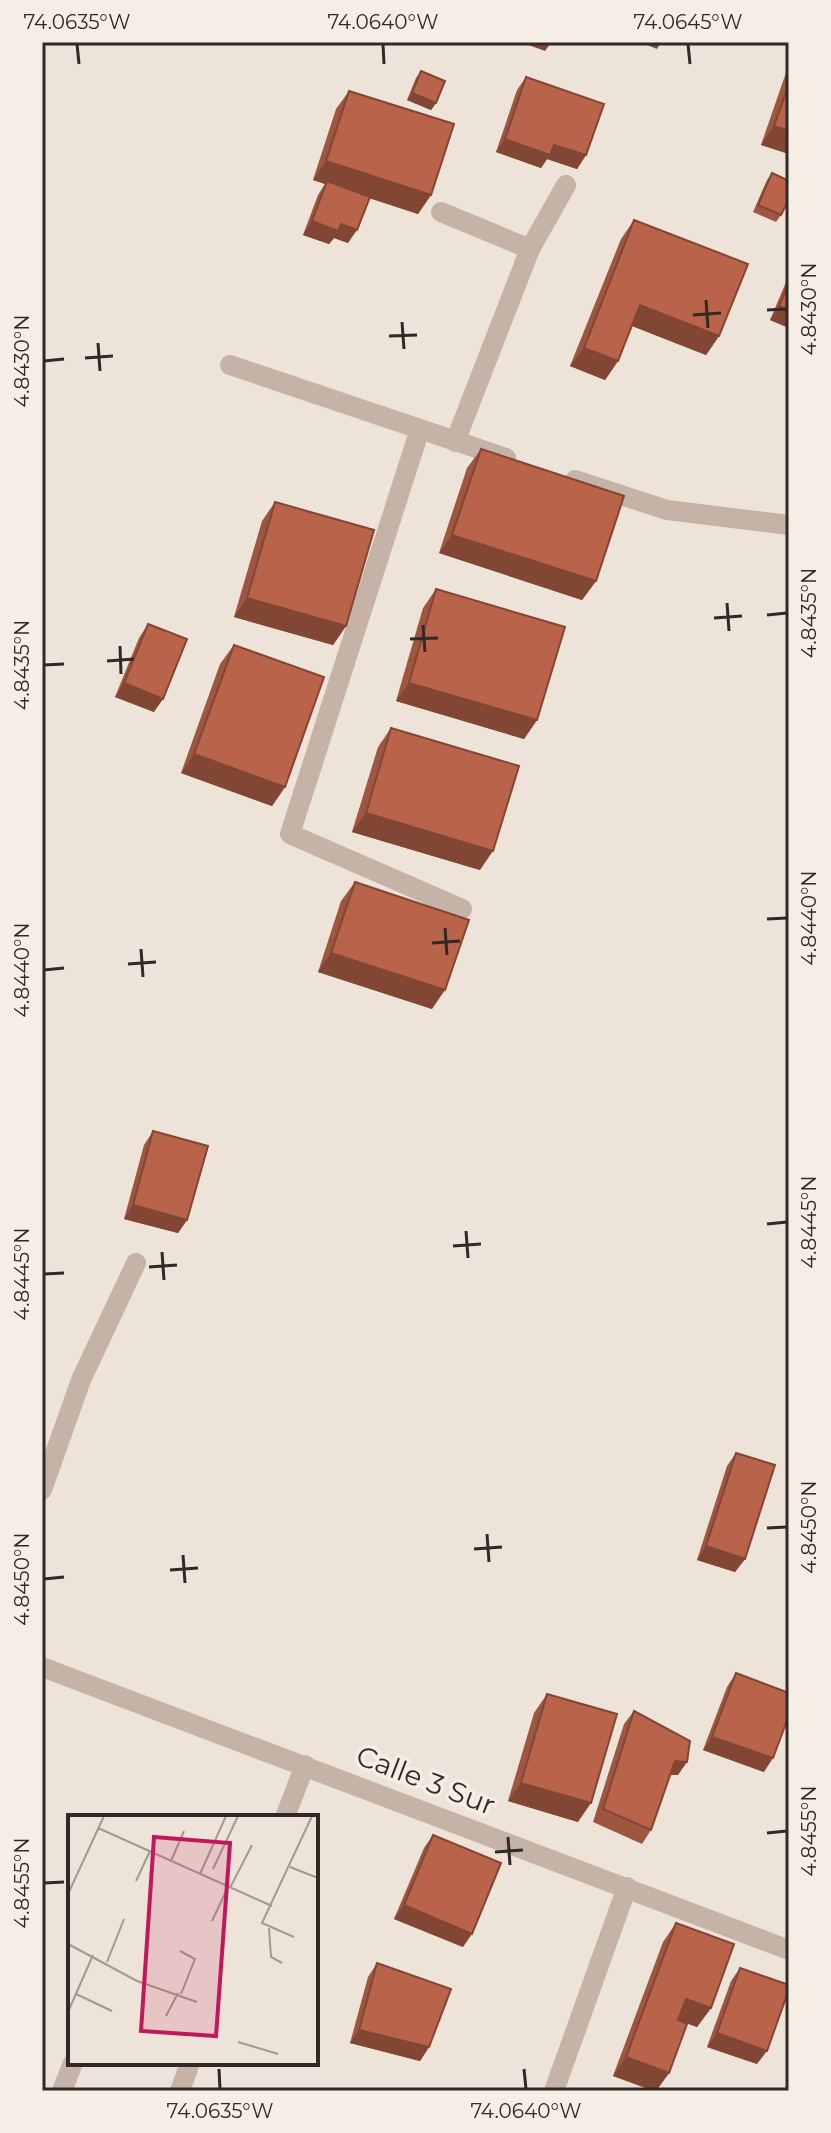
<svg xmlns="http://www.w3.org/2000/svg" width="831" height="2133" viewBox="0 0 831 2133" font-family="Montserrat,sans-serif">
<rect width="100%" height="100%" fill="#eee3d8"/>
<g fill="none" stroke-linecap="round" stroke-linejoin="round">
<!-- minor -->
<g stroke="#c4b3a6" stroke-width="20">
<polyline points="441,212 530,249"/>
<polyline points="230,365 506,458"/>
<polyline points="419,432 290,834 462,909"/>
<polyline points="455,442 530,249 566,185"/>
<polyline points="575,480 667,510 789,525"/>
<polyline points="42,1490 81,1380 136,1263"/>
<polyline points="42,1667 789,1950"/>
<polyline points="285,1817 305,1765"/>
<polyline points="62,2091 73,2063"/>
<polyline points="180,2091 190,2063"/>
<polyline points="554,2091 627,1887"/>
</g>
</g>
<!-- wall -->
<g fill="#9f5640">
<polygon points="789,64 789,154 761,145"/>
<polygon points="421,71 436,103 431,110 407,100 416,78"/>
<polygon points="526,77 586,155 577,169 547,159 541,168 496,152 517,90"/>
<polygon points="349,91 431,195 418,214 370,198 348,243 334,238 329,244 303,235 318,195 325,184 313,180 336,109"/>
<polygon points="772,173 781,215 776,222 753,212 767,180"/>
<polygon points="634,220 719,336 706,355 632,326 618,361 605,380 570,366 621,239"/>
<polygon points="789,275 789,328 770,320"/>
<polygon points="481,449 596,581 582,600 439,553 467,468"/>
<polygon points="275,502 346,626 333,645 234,617 262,521"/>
<polygon points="436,589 537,720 524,739 396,701 423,608"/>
<polygon points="148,624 154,712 115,697 139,638"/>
<polygon points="234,645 285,787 272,806 181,773 220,664"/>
<polygon points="391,728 480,870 352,832 378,747"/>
<polygon points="355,882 432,1009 318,972 341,901"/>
<polygon points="153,1131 187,1220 178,1233 124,1219 144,1145"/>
<polygon points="736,1453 745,1559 735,1572 697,1560 727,1466"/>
<polygon points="736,1673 764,1772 703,1750 727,1687"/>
<polygon points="547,1694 578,1822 508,1801 534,1713"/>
<polygon points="634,1711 678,1775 670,1775 651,1830 642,1844 593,1822 624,1724"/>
<polygon points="433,1835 463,1947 394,1919 424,1848"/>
<polygon points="676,1923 711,2008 697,2027 678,2020 669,2073 656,2091 653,2091 613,2076 663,1942"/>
<polygon points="377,1963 429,2047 420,2061 350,2043 368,1977"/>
<polygon points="740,1968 757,2064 707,2047 731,1981"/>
</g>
<!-- shaded-wall -->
<g fill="#824634">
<polygon points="524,42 545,42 550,44 545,51 523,43"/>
<polygon points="640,42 661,42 657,49"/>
<polygon points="412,93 436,103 431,110 407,100"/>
<polygon points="774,126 789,131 789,154 761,145"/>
<polygon points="505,139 554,145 586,155 577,169 547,159 541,168 496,152"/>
<polygon points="326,161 431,195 418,214 313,180"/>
<polygon points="312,221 341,224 357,230 348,243 334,238 329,244 303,235"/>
<polygon points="640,305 719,336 706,355 627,324"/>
<polygon points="779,306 789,310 789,328 770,320"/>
<polygon points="584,348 618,361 605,380 570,366"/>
<polygon points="452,535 596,581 582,600 439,553"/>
<polygon points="247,598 346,626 333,645 234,617"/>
<polygon points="124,683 163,699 154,712 115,697"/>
<polygon points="409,683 537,720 524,739 396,701"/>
<polygon points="194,754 285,787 272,806 181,773"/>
<polygon points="366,813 493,851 480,870 352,832"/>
<polygon points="331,953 445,990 432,1009 318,972"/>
<polygon points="133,1205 187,1220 178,1233 124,1219"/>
<polygon points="706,1546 745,1559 735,1572 697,1560"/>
<polygon points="712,1737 773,1758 764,1772 703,1750"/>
<polygon points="675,1761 687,1762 678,1775 666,1774"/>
<polygon points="521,1783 591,1803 578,1822 508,1801"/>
<polygon points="404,1905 472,1934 463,1947 394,1919"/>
<polygon points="686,1999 711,2008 697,2027 672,2018"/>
<polygon points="359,2030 429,2047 420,2061 350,2043"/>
<polygon points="717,2033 767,2051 757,2064 707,2047"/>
<polygon points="626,2057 669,2073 656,2091 613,2076"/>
</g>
<!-- building -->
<g fill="#b9644a" stroke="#824634" stroke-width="2">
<polygon points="421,71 445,81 436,103 412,93"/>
<polygon points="526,77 604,104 586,155 554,145 550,155 505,139"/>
<polygon points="789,84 789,131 774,126"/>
<polygon points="349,91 454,124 431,195 326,161"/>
<polygon points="772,173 789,181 789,199 781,215 758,205"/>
<polygon points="327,181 370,197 357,230 341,224 338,231 312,221"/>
<polygon points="634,220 748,264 719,336 640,305 618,361 584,348"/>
<polygon points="789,283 789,310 779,306"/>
<polygon points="481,449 624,496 596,581 452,535"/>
<polygon points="275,502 374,530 346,626 247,598"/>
<polygon points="436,589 565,627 537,720 409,683"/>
<polygon points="148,624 187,639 163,699 124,683"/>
<polygon points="234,645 324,677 285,787 194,754"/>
<polygon points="391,728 519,766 493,851 366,813"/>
<polygon points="355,882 469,920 445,990 331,953"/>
<polygon points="153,1131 208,1146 187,1220 133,1205"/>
<polygon points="736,1453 775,1465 745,1559 706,1546"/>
<polygon points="736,1673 789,1693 789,1715 773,1758 712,1737"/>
<polygon points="547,1694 617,1714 591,1803 521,1783"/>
<polygon points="634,1711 690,1741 687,1762 675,1761 651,1830 603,1809"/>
<polygon points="433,1835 501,1863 472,1934 404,1905"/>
<polygon points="676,1923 734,1944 711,2008 686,1999 678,2020 687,2024 669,2073 626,2057"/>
<polygon points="377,1963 451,1989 429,2047 359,2030"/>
<polygon points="740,1968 789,1985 789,1989 767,2051 717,2033"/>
</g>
<!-- ticks -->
<path fill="none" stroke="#312926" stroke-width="3" d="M 77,44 L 79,64M 383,44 L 384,64M 688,44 L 690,64M 706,300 L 708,328M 767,310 L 787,309M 693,315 L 721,313M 402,322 L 404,349M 389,336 L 417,335M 98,343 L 100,371M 85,358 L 113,356M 44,361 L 64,359M 727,603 L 729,631M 767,615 L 787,613M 714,618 L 742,616M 423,625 L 425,652M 410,639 L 438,638M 120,646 L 121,674M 107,661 L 134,659M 44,665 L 64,664M 767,919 L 787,918M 445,928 L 447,955M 432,943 L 460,941M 141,949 L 143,977M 128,964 L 156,962M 44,970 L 64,968M 767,1224 L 787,1222M 466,1231 L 468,1258M 453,1246 L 481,1244M 162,1252 L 164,1280M 149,1267 L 177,1265M 44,1274 L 64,1273M 767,1528 L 787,1527M 487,1534 L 489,1562M 474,1549 L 502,1547M 183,1555 L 185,1583M 170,1570 L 198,1568M 44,1579 L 64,1577M 767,1833 L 787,1831M 508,1837 L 510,1865M 495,1852 L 523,1850M 44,1883 L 64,1882M 219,2069 L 220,2089M 524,2069 L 526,2089"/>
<g text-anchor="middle" stroke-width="7" stroke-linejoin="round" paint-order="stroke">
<!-- street labels -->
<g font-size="28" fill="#312926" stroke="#f6ede4">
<text transform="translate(426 1780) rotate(21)" y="10">Calle 3 Sur</text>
</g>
</g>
<!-- overview -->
<g transform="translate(68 1815)">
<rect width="250" height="250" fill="#eee3d8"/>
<path fill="none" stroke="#a29991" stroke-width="2" d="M 30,13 L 204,91M 103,46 L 116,16M 222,52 L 250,63M 145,54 L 170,1M 132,59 L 158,1M 68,66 L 82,36M 162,73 L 184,30M 0,79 L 36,1M 144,106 L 160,72M 201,113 L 203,142 L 214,148M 226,122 L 194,108 L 244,1M 0,129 L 69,166 L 129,187M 112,136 L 127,144 L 113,179M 39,147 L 56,104M 8,179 L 44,196M 0,197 L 25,140M 98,201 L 110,178M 170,227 L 210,239"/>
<path fill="#c2185b" fill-opacity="0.15" stroke="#c2185b" stroke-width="4" d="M 86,22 L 162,28 L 148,221 L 73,216 Z"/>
<rect width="250" height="250" fill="none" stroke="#312926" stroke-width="4"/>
</g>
<!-- border -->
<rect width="831" height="2133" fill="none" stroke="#f6ede4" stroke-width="88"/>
<rect x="44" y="44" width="743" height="2045" fill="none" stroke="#312926" stroke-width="3"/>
<g font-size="20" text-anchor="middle" fill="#312926">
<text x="77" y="29">74.0635°W</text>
<text x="383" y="29">74.0640°W</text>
<text x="688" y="29">74.0645°W</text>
<text transform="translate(809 309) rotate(-90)" y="7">4.8430°N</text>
<text transform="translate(22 361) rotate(-90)" y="7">4.8430°N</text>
<text transform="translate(809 613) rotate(-90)" y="7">4.8435°N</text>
<text transform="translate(22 665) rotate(-90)" y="7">4.8435°N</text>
<text transform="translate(809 918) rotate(-90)" y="7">4.8440°N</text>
<text transform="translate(22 970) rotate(-90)" y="7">4.8440°N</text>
<text transform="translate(809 1222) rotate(-90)" y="7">4.8445°N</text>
<text transform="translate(22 1274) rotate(-90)" y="7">4.8445°N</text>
<text transform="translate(809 1527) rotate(-90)" y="7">4.8450°N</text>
<text transform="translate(22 1579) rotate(-90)" y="7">4.8450°N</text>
<text transform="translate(809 1831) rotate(-90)" y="7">4.8455°N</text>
<text transform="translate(22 1883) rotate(-90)" y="7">4.8455°N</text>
<text x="220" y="2118">74.0635°W</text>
<text x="526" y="2118">74.0640°W</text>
</g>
</svg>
